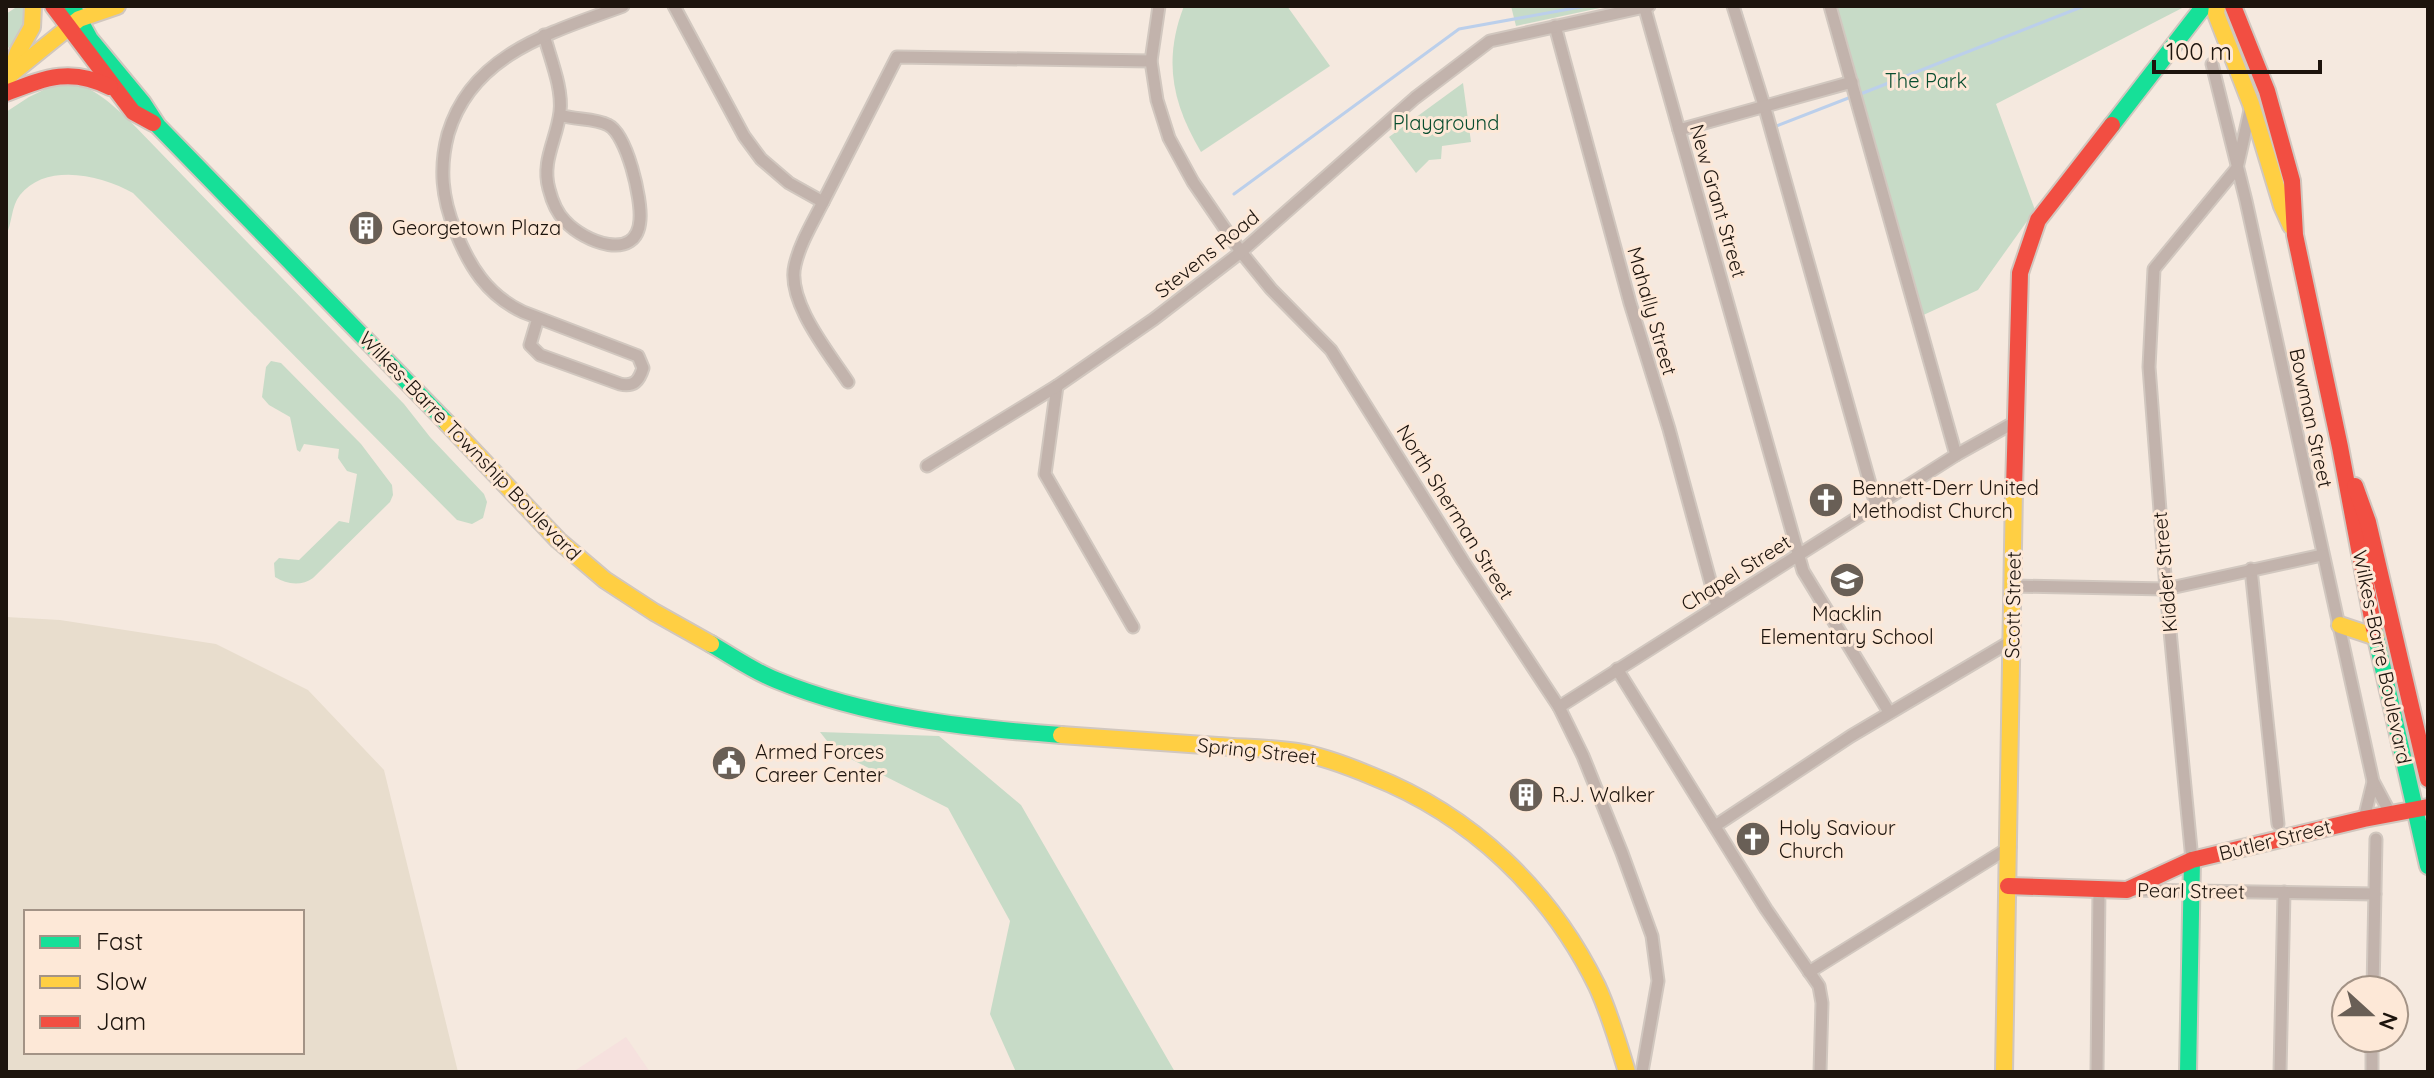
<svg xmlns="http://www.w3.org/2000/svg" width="2434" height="1078" viewBox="0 0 2434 1078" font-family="Quicksand,sans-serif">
<rect width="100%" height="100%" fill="#f5e9df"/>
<!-- commercial -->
<path fill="#e8ddcd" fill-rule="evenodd" d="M 6,617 L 60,620 L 216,644 L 308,690 L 384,770 L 458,1072 L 6,1072 ZM 26,912 L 302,912 L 302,1052 L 26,1052 Z"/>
<!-- industrial -->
<polygon fill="#f6e1de" points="626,1037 650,1072 573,1072"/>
<!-- green -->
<g fill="#c7dbc7">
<path d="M 18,6 L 27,6 C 26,25 20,37 6,50 L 6,14 Z"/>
<path d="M 1184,6 L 1287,6 L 1330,66 L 1201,152 C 1172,103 1163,60 1184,6 Z"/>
<polygon points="1511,6 1609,6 1516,26"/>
<polygon points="1828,6 2186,6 1996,104 2035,210 1978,290 1919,317"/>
<path d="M 62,81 C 89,83 108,101 128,119 L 404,404 L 430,437 L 484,494 L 487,502 L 483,518 L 472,524 L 457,520 L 133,193 C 102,175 46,162 20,195 C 11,206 12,225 6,235 L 6,112 L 29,97 Z"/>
<polygon points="1463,83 1471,142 1442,146 1441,159 1429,160 1416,173 1389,137"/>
<path d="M 271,361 L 281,363 L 361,444 L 392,485 L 393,495 L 390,502 L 313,578 C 302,586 287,585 275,577 L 274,563 L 279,558 L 299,560 L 339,521 L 349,523 L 357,474 L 347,471 L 338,458 L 339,449 L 304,444 L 300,452 L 297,450 L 290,417 L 269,405 L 262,397 L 266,367 Z"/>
<polygon points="820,732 939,736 1021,805 1175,1072 1016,1072 990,1014 1010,921 948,808 835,751"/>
</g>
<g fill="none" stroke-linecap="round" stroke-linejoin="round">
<!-- stream -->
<g stroke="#bbcfeb" stroke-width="3">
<polyline points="1739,6 1747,33"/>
<polyline points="1858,95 2084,6"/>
<polyline points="1774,125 1774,127 1851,97"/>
<polyline points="1234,194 1459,29 1586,6"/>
</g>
<!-- street casing -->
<g stroke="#d1c7bf" stroke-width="15">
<g id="street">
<polyline points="674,6 744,136 761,159 789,183 823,202 897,57 1151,61"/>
<polyline points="1159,6 1151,61 1157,100 1169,138 1193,182 1241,252 1271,289 1331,350 1463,561 1559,707 1583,756 1622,853 1652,936 1658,981 1642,1072"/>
<polyline points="1733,6 1764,105 1876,505"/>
<polyline points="1830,6 1956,455"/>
<polyline points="1645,9 1803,571 1889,712"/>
<polyline points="1555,26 1630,303 1669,429 1717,606"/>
<path d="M 544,35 C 550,58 563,88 560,112 C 557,139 541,161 549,189 C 552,201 557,213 565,221 C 584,242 637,263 640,220 C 642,199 627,134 608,125 C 595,118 575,120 560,115"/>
<polyline points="2212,64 2246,201 2373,781 2390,813"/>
<polyline points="1679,130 1852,82"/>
<path d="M 823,202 C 813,222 800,243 795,265 C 786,301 829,353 848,382"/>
<path d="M 538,318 L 530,345 L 540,355 L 620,384 C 634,387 639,381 643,368 L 638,356 L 523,312 C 487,295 469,266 455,230 C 442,198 439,168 448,134 C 472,53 553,32 623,6"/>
<polyline points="1057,386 1045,474 1133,627"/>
<polyline points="927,466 1057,386 1154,319 1241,252 1415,98 1490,41 1649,6"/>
<polyline points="2251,569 2278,824"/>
<polyline points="2014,586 2166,589 2322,555"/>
<polyline points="1617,669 1766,909 1819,986 1822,1003 1820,1072"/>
<polyline points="1559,707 1956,455 2015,422"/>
<polyline points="2364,819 2373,782"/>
<polyline points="1715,826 1851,736 2013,640"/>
<polyline points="2192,860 2166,589 2149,367 2154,269 2237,168 2251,106"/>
<polyline points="2131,890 2375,894"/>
<polyline points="1809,972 2010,847"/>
<polyline points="2373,990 2376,839"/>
<polyline points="2097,1072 2099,889"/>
<polyline points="2280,1072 2284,892"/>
<polyline points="2372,1072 2372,1038"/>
</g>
</g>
<!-- fast casing -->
<g stroke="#d1c7bf" stroke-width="20">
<g id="fast">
<polyline points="72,6 90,39 143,103 158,126 447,423"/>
<polyline points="2112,125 2204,6"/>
<polyline points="2374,629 2428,866"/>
<path d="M 711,644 C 732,656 753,671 776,680 C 866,717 964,728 1061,735"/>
<polyline points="2188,1072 2192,860"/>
</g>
</g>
<!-- slow casing -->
<g stroke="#d1c7bf" stroke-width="20">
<g id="slow">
<polyline points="2217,6 2216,14 2251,104 2282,206 2291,226"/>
<polyline points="10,75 18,52 32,27 33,6"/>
<polyline points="6,78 79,19 117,6"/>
<polyline points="447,423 558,540 605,580 654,612 711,644"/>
<polyline points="2340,625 2376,637"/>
<path d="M 1061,735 C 1113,739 1166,742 1218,746 C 1244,748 1271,748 1297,752 C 1322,756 1348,766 1372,776 C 1471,815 1550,890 1597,986 C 1610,1014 1618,1043 1627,1072"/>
<polyline points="2004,1072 2014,489"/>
</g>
</g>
<!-- jam casing -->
<g stroke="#d1c7bf" stroke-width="20">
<g id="jam">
<polyline points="53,6 133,112 153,123"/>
<polyline points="2233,6 2267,91 2292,181 2295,235 2340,447 2374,629"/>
<path d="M 6,93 C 45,78 70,67 110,87"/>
<polyline points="2355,486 2368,522 2428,779"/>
<polyline points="2014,489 2020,273 2038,220 2112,125"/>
<polyline points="2008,886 2127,890 2192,860 2364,819 2428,807"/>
</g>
</g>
<!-- street -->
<use href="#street" stroke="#c2b3ac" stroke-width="11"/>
<!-- fast -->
<use href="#fast" stroke="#16e098" stroke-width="16"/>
<!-- slow -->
<use href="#slow" stroke="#ffcf43" stroke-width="16"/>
<!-- jam -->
<use href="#jam" stroke="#f24e42" stroke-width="16"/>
</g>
<!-- icons -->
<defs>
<g id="building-disc" transform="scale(1.8)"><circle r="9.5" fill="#695f56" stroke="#fde8d7"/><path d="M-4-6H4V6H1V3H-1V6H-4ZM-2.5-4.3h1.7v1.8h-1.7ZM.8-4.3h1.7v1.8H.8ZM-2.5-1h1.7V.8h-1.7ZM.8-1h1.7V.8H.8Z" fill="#fff"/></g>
<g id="church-disc" transform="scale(1.8)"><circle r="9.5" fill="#695f56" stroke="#fde8d7"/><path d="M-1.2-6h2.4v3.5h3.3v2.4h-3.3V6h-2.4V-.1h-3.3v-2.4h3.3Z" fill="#fff"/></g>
<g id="school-disc" transform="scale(1.8)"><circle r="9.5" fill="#695f56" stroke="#fde8d7"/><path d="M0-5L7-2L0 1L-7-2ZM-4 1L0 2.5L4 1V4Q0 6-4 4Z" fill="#fff"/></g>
<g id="civic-disc" transform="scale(1.8)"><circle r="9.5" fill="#695f56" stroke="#fde8d7"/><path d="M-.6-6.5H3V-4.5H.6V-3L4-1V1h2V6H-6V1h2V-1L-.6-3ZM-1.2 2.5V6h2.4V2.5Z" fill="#fff"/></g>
</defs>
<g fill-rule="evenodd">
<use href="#building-disc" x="366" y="228"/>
<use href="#church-disc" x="1826" y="500"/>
<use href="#school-disc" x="1847" y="580"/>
<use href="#civic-disc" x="729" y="763"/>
<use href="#building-disc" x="1526" y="795"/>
<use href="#church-disc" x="1753" y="839"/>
</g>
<g text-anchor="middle" stroke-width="6" stroke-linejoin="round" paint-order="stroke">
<!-- park labels -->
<g font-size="20" fill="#084d2f" stroke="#fde8d7">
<text x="1926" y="88">The Park</text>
<text x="1446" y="130">Playground</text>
</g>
<!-- street labels -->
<g font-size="20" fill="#1d140d" stroke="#fde8d7">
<text transform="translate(1718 201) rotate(74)" y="7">New Grant Street</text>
<text transform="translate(1207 254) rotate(-39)" y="7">Stevens Road</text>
<text transform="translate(1652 311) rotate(74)" y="7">Mahally Street</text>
<text transform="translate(2311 418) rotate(78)" y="7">Bowman Street</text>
<text transform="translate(470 446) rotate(46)" y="7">Wilkes-Barre Township Boulevard</text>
<text transform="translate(1455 512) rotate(58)" y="7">North Sherman Street</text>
<text transform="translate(2165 572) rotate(-95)" y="7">Kidder Street</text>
<text transform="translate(1736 573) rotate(-32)" y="7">Chapel Street</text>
<text transform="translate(2013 605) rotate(-89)" y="7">Scott Street</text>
<text transform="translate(2382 657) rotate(78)" y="7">Wilkes-Barre Boulevard</text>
<text transform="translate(1257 751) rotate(6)" y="7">Spring Street</text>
<text transform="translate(2275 840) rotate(-14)" y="7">Butler Street</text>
<text transform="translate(2191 891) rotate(1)" y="7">Pearl Street</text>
</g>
<!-- poi labels -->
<g font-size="20" fill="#1d140d" stroke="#fde8d7" text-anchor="start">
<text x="392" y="235">Georgetown Plaza</text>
<text x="1852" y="495">Bennett-Derr United<tspan x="1852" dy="23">Methodist Church</tspan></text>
<text x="1847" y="621" text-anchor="middle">Macklin<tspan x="1847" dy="23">Elementary School</tspan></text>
<text x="755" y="759">Armed Forces<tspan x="755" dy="23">Career Center</tspan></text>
<text x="1552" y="802">R.J. Walker</text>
<text x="1779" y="835">Holy Saviour<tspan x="1779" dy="23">Church</tspan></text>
</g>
</g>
<!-- border -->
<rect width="2434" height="1078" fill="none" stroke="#1d140d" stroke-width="16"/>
<!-- legend -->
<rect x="24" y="910" width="280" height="144" fill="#fde8d7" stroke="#a39386" stroke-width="2"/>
<rect x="40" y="936" width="40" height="12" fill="#16e098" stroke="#a39386" stroke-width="2"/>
<text x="96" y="950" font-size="24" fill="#1d140d">Fast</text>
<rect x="40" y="976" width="40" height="12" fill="#ffcf43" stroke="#a39386" stroke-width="2"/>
<text x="96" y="990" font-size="24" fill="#1d140d">Slow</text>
<rect x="40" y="1016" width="40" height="12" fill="#f24e42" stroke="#a39386" stroke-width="2"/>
<text x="96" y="1030" font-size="24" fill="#1d140d">Jam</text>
<!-- north arrow -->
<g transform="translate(2370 1014) rotate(111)"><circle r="38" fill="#fde8d7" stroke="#a39386" stroke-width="2"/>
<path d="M0-6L14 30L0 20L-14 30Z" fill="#695f56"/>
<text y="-12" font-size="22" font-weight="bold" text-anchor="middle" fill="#1d140d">N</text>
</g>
<!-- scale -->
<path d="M2154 60v12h166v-12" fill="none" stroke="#1d140d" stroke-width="4"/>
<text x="2166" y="60" font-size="24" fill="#1d140d" stroke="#fde8d7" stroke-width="6" paint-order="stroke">100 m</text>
</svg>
